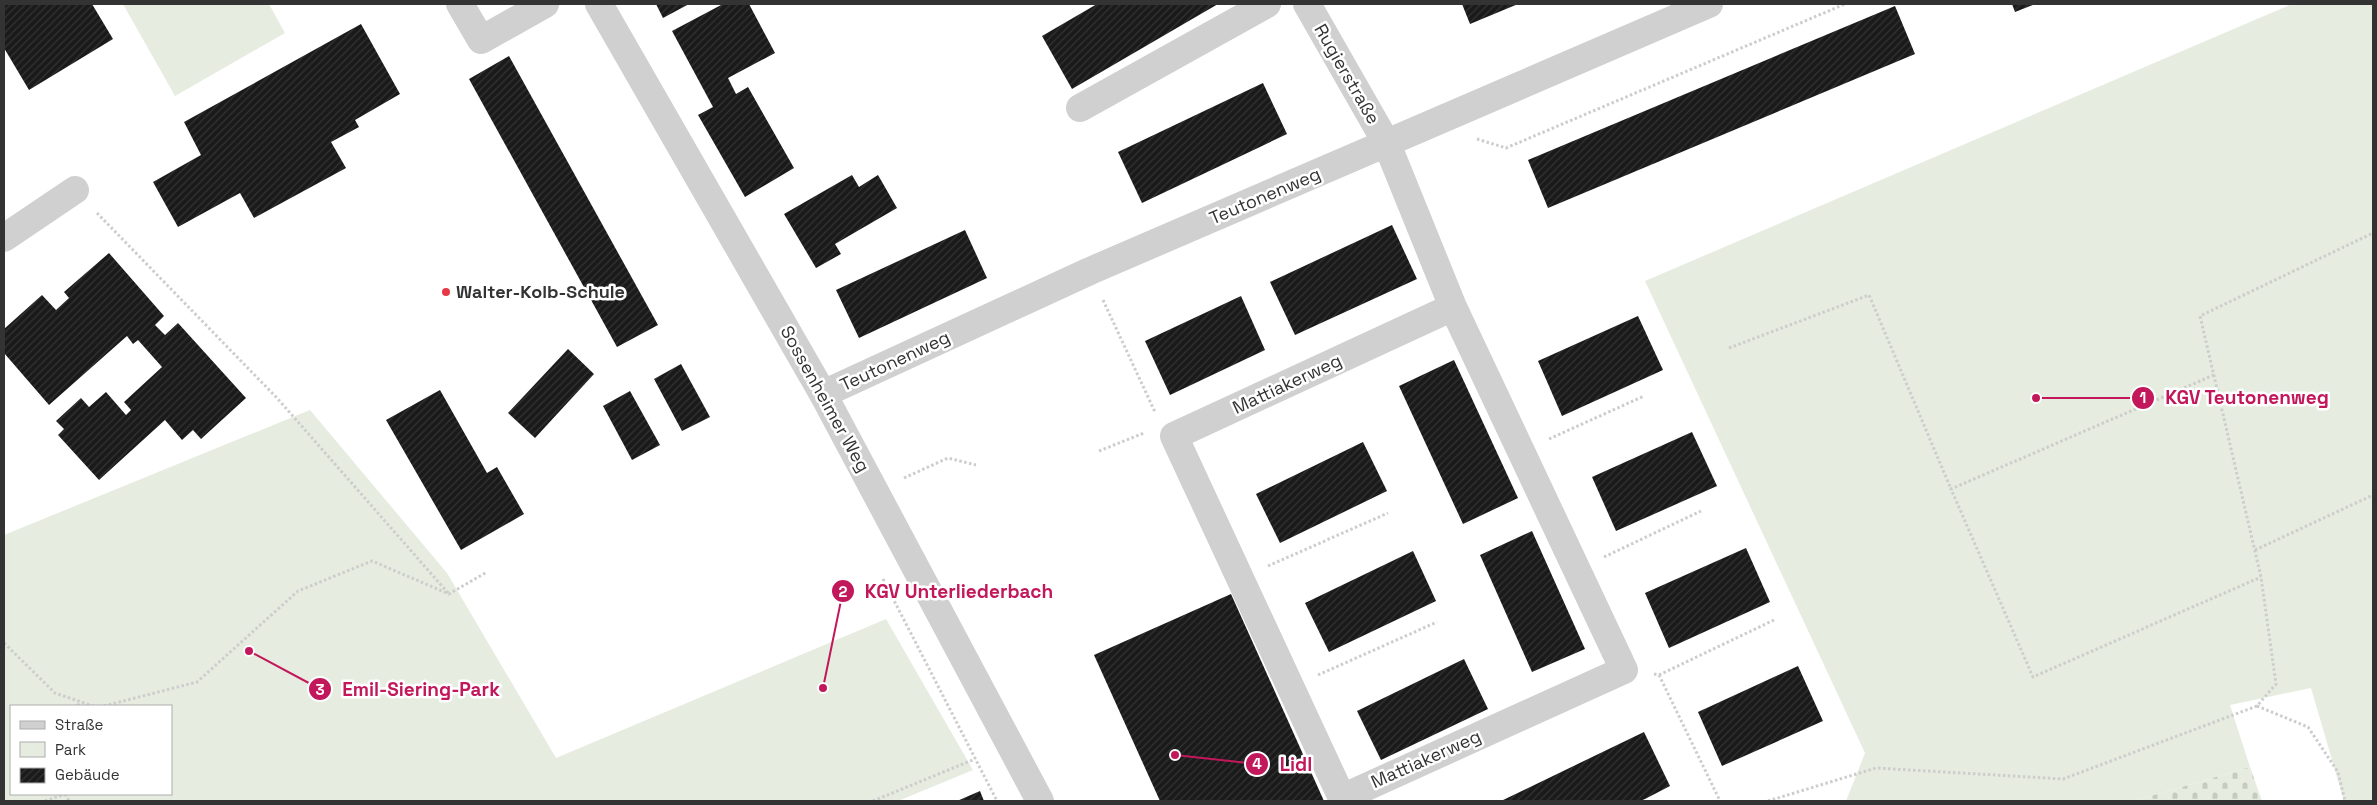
<svg xmlns="http://www.w3.org/2000/svg" width="2377" height="805" viewBox="0 0 2377 805" font-family="'Space Grotesk',sans-serif">
<defs>
<pattern id="cemetery-stones" width="16" height="16" patternUnits="userSpaceOnUse" patternTransform="scale(1.25)"><rect width="16" height="16" fill="#e6ecdf"/><path d="M2 7V4a2 2 0 0 1 4 0v3zM10 15v-3a2 2 0 0 1 4 0v3z" fill="#c6cbc0"/></pattern>
<pattern id="building-hatch" width="6" height="6" patternUnits="userSpaceOnUse" patternTransform="scale(1.25)"><rect width="6" height="6" fill="#1a1a1a"/><path d="M-1 1l2-2M0 6l6-6M5 7l2-2" fill="none" stroke="#333"/></pattern>
</defs>
<rect width="100%" height="100%" fill="#fff"/>
<!-- green -->
<g fill="#e6ecdf" fill-rule="evenodd">
<polygon points="123,4 269,4 285,33 175,96"/>
<polygon points="2292,4 2373,4 2373,801 2344,801 2311,688 2230,705 2250,767 2134,801 1846,801 1865,753 1645,281"/>
<path d="M 310,410 L 447,573 L 556,758 L 886,619 L 973,770 L 898,801 L 4,801 L 4,535 ZM 171,706 L 171,794 L 11,794 L 11,706 Z"/>
</g>
<!-- cemetery -->
<polygon fill="url(#cemetery-stones)" points="2250,767 2262,801 2134,801"/>
<!-- building -->
<g fill="url(#building-hatch)">
<polygon points="4,4 92,4 113,39 29,90 4,48"/>
<polygon points="656,4 689,4 663,18"/>
<polygon points="723,4 749,4 775,53 728,78 736,94 748,87 794,168 745,197 698,115 713,107 672,31"/>
<polygon points="1097,4 1218,4 1072,89 1042,36"/>
<polygon points="1462,4 1518,4 1470,24"/>
<polygon points="2012,4 2035,4 2015,12"/>
<polygon points="1895,6 1915,54 1548,208 1528,160"/>
<polygon points="361,24 400,94 355,120 359,127 331,142 346,168 254,218 240,193 178,227 153,182 201,155 184,122"/>
<polygon points="509,56 658,325 617,347 469,79"/>
<polygon points="1263,83 1287,134 1142,203 1118,152"/>
<polygon points="852,175 859,187 878,175 897,208 835,244 841,254 816,268 784,214"/>
<polygon points="1392,225 1417,279 1295,335 1270,282"/>
<polygon points="965,230 987,278 859,338 836,290"/>
<polygon points="109,253 164,316 155,325 165,335 178,323 246,398 201,439 193,430 182,440 165,420 99,480 58,435 64,429 56,421 81,398 89,407 106,392 126,415 131,410 124,402 162,367 138,340 133,344 127,336 49,405 4,353 4,329 42,295 56,310 69,298 64,292"/>
<polygon points="1241,296 1265,350 1170,395 1145,341"/>
<polygon points="1638,316 1663,370 1562,416 1538,361"/>
<polygon points="568,349 594,374 535,438 508,413"/>
<polygon points="1454,360 1518,498 1463,524 1399,386"/>
<polygon points="681,364 710,417 682,431 654,379"/>
<polygon points="440,390 487,473 497,467 524,514 461,550 386,420"/>
<polygon points="630,391 660,445 632,460 603,406"/>
<polygon points="1692,432 1717,486 1616,531 1592,477"/>
<polygon points="1363,442 1387,491 1280,543 1256,494"/>
<polygon points="1532,531 1585,649 1532,672 1480,555"/>
<polygon points="1746,548 1770,602 1669,648 1645,593"/>
<polygon points="1413,551 1436,601 1329,652 1305,603"/>
<polygon points="1231,594 1324,801 1160,801 1094,655"/>
<polygon points="1464,659 1488,709 1381,760 1357,711"/>
<polygon points="1798,666 1823,721 1722,766 1698,712"/>
<polygon points="1644,732 1670,786 1645,799 1640,801 1501,801"/>
<polygon points="980,791 984,801 957,801"/>
</g>
<g fill="none" stroke-linecap="round" stroke-linejoin="round">
<!-- path -->
<g stroke="#cdcdcd" stroke-width="3" stroke-dasharray="2.5 2.5" stroke-linecap="butt">
<polyline points="1477,139 1506,148 1845,4"/>
<polyline points="97,213 277,398 449,594"/>
<polyline points="1103,300 1155,412"/>
<polyline points="1729,348 1869,295 1951,489"/>
<polyline points="2214,375 1951,489 2033,677 2261,577"/>
<polyline points="1549,439 1644,396"/>
<polyline points="1099,451 1144,433"/>
<polyline points="904,478 948,458 976,465"/>
<polyline points="2255,550 2373,495"/>
<polyline points="1604,557 1701,511"/>
<polyline points="1268,566 1388,513"/>
<polyline points="883,579 997,801"/>
<polyline points="4,643 55,693 93,706"/>
<polyline points="1654,674 1659,675 1720,801"/>
<polyline points="1318,675 1437,622"/>
<polyline points="1659,675 1774,620"/>
<polyline points="78,706 79,701"/>
<polyline points="104,706 197,682 298,591 372,561 449,594 487,572"/>
<polyline points="2257,706 2308,727 2338,772 2345,801"/>
<polyline points="65,794 69,801"/>
<polyline points="45,801 65,794"/>
<polyline points="873,801 975,759"/>
<polyline points="1768,801 1876,768 2063,779 2257,706 2276,684 2261,577 2200,316 2373,233"/>
</g>
<!-- minor -->
<g stroke="#d0d0d0" stroke-width="28">
<polyline points="460,4 481,40 545,4"/>
<polyline points="599,4 823,394 1040,801"/>
<polyline points="1307,4 1387,144 1453,307 1624,670 1342,798 1174,436 1453,307"/>
<polyline points="1080,108 1267,4"/>
<polyline points="4,238 75,190"/>
<polyline points="823,394 1090,271 1709,4"/>
</g>
</g>
<!-- markers -->
<circle fill="#e63946" stroke="#fff" stroke-width="2" cx="446" cy="292" r="5"/>
<g text-anchor="middle" stroke-width="5" stroke-linejoin="round" paint-order="stroke">
<!-- street labels -->
<g font-size="18" fill="#333" stroke="#fff">
<text transform="translate(1347 74) rotate(60)" y="6">Rugierstraße</text>
<text transform="translate(1265 196) rotate(-23)" y="6">Teutonenweg</text>
<text transform="translate(895 361) rotate(-25)" y="6">Teutonenweg</text>
<text transform="translate(1287 384) rotate(-25)" y="6">Mattiakerweg</text>
<text transform="translate(825 399) rotate(61)" y="6">Sossenheimer Weg</text>
<text transform="translate(1426 759) rotate(-24)" y="6">Mattiakerweg</text>
</g>
<!-- poi labels -->
<g font-size="18" font-weight="bold" fill="#333" stroke="#fff" text-anchor="start">
<text x="456" y="298">Walter-Kolb-Schule</text>
</g>
</g>
<!-- callouts -->
<path fill="none" stroke="#c2185b" stroke-width="2" d="M2036 398L2143 398M823 688L843 591M249 651L320 689M1175 755L1257 764"/>
<g fill="#c2185b" stroke="#fff" stroke-width="2">
<circle cx="2036" cy="398" r="5"/>
<circle cx="823" cy="688" r="5"/>
<circle cx="249" cy="651" r="5"/>
<circle cx="1175" cy="755" r="5"/>
<circle cx="2143" cy="398" r="12"/>
<circle cx="843" cy="591" r="12"/>
<circle cx="320" cy="689" r="12"/>
<circle cx="1257" cy="764" r="12"/>
</g>
<g font-size="15" text-anchor="middle" font-weight="bold" fill="#fff">
<text x="2143" y="403">1</text>
<text x="843" y="597">2</text>
<text x="320" y="695">3</text>
<text x="1257" y="769">4</text>
</g>
<g font-size="19" text-anchor="middle" font-weight="bold" fill="#c2185b" stroke="#fff" stroke-width="5" stroke-linejoin="round" paint-order="stroke">
<text x="2247" y="404">KGV Teutonenweg</text>
<text x="959" y="598">KGV Unterliederbach</text>
<text x="421" y="696">Emil-Siering-Park</text>
<text x="1296" y="771">Lidl</text>
</g>
<!-- border -->
<rect width="2377" height="805" fill="none" stroke="#333333" stroke-width="10"/>
<!-- legend -->
<rect x="10" y="705" width="162" height="90" fill="#ffffff" stroke="#adadad"/>
<rect x="20" y="721" width="25" height="8" fill="#d0d0d0" stroke="#adadad"/>
<text x="55" y="730" font-size="15" fill="#333333">Straße</text>
<rect x="20" y="742" width="25" height="15" fill="#e6ecdf" stroke="#adadad"/>
<text x="55" y="755" font-size="15" fill="#333333">Park</text>
<rect x="20" y="768" width="25" height="15" fill="url(#building-hatch)" stroke="#adadad"/>
<text x="55" y="780" font-size="15" fill="#333333">Gebäude</text>
</svg>
